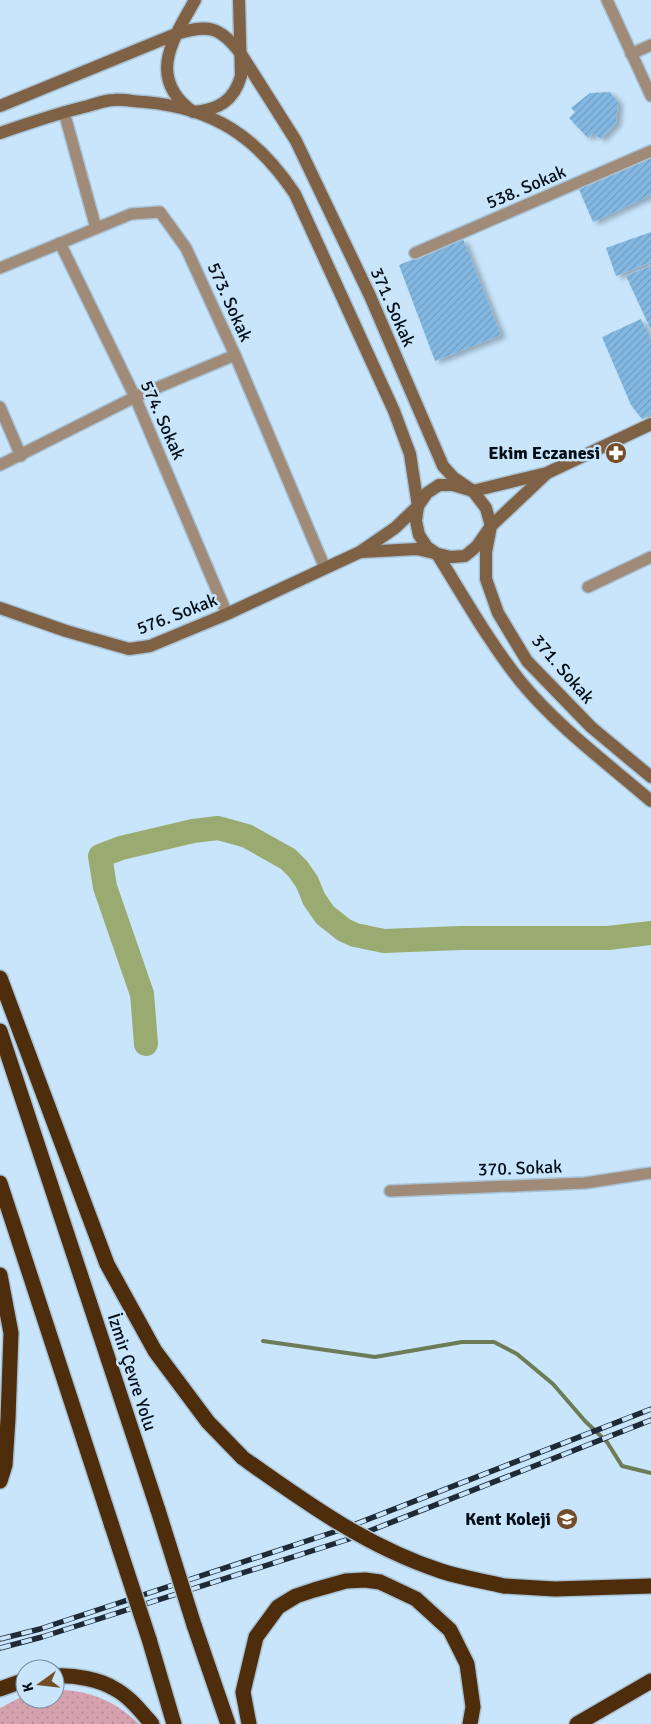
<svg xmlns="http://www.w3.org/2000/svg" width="651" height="1724" viewBox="0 0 651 1724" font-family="Signika,sans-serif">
<defs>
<pattern id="grass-dots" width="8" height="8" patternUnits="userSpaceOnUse" patternTransform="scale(1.25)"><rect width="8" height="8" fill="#d5a1ae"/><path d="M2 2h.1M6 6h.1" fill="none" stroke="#b58995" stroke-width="1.8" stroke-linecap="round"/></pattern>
<pattern id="building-hatch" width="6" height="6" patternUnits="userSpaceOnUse" patternTransform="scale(1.25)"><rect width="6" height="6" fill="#83b8e2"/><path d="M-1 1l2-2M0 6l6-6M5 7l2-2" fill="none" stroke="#709dc1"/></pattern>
<filter id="shadow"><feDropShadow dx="5" dy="3" stdDeviation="2.5" flood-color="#0004"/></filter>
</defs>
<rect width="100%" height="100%" fill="#c8e5fb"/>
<!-- grass -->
<path fill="url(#grass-dots)" d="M 55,1690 C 87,1689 116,1701 139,1724 L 0,1724 L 0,1708 L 25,1695 L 25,1699 L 55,1699 Z"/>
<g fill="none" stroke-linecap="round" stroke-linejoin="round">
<!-- stream -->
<polyline stroke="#6c7c56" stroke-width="4" points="263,1341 375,1357 462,1342 494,1342 517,1354 553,1384 585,1421 607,1442 622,1466 651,1473"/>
<!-- river -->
<polyline stroke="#99ab71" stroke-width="24" points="146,1044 142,994 105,887 100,856 121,848 193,831 218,828 247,836 288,859 298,869 307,882 314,899 325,915 344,930 355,935 384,941 461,938 608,938 651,933"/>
</g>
<!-- building -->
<g fill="url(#building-hatch)" filter="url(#shadow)">
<polygon points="610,92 618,102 616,123 601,139 593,133 588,138 569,118 575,112 571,108 590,93"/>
<polygon points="651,154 651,195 593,222 578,187"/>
<polygon points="651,232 651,262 616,276 606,248"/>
<polygon points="463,239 501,335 435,361 399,265"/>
<polygon points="651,266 651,330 626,276"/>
<polygon points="641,319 651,340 651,414 642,419 631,405 602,337"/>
</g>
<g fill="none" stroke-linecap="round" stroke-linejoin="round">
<!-- street casing -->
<g stroke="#a8c2d6" stroke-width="14">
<g id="street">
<polyline points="607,0 651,96"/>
<polyline points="631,54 651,45"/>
<polyline points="64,112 96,228"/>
<polyline points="60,243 135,397 227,614"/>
<polyline points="415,253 651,151"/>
<polyline points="0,268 131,214 160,212 186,248 235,355 325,568"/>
<polyline points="0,407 21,456"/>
<polyline points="0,465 135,397 235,355"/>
<polyline points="588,587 651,557"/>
<polyline points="390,1191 585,1183 651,1173"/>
</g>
</g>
<!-- secondary casing -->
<g stroke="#a8c2d6" stroke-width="15">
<g id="secondary">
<path d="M 195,0 C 173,39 146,78 193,112 C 218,110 234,101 241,76 L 239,0"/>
<path d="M 0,106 L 176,34 C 208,24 220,26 241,54 L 296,141 L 370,296 L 443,466 L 454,478 L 473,491 L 486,508 L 491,526 L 486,552 L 486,579 L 498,613 L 527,661 L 591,727 L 651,777"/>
<path d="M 0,133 C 29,123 58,113 88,106 C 96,104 105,100 114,100 C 124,99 135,102 145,102 C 214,108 257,137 295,194 L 394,411 L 410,454 L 418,506 L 416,521 L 419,535 L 427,547 L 437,554 C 464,597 489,642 521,682 C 558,727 607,763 651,801"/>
<polyline points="361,552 417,549 451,557 465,556 477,546 491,526 545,475"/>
<polyline points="0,608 66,631 129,649 150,646 227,614 360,552 395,528 418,506 427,493 439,485 453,485 473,491 547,473 651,424"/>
</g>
</g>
<!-- highway casing -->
<g stroke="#a8c2d6" stroke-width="18">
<g id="highway">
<polyline points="0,978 107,1264 155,1351 208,1422 243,1458"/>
<polyline points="0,1031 158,1510"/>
<polyline points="0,1183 112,1526"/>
<polyline points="0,1275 11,1333 8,1419 5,1465 0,1481"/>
<polyline points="504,1586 555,1589 651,1586"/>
<polyline points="194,1625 228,1724"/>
<polyline points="149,1639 174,1724"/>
<path d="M 55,1676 C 74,1675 99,1679 115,1689 C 130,1697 141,1712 152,1724"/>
<polyline points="0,1689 25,1680"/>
<polyline points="249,1724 243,1692 256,1637 278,1607 296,1596 314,1590 346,1581 365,1580 380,1582 416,1599 450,1630 467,1664 473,1707 470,1724"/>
<polyline points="577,1724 651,1681"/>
</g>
</g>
<!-- street -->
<use href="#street" stroke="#a08a78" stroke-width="11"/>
<!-- secondary -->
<use href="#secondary" stroke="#7f6146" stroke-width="12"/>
<!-- highway -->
<use href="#highway" stroke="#4e2d0c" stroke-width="15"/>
<!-- rail casing -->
<g stroke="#1e2b36" stroke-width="5.5">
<g id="rail">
<polyline points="0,1639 40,1629 343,1529 651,1409"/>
<polyline points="0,1648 42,1637 349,1539 651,1420"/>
</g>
</g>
<!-- rail -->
<use href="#rail" stroke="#c8e5fb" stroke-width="4" stroke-dasharray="11" stroke-linecap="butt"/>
<!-- highway-bridge casing -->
<g stroke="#a8c2d6" stroke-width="18" stroke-linecap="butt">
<g id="highway-bridge">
<path d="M 243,1458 C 305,1502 367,1547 441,1571 C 462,1578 484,1581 504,1586"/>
<polyline points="158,1510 194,1625"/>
<polyline points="112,1526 149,1639"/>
</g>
</g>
<!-- highway-bridge -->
<use href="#highway-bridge" stroke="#4e2d0c" stroke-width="15"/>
</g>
<!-- icons -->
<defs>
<g id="pharmacy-disc" transform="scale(1.125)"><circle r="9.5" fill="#744e2a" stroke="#c8e5fb"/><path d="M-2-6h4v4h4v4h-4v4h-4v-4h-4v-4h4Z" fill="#fff"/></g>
<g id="school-disc" transform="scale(1.125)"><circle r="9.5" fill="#744e2a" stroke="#c8e5fb"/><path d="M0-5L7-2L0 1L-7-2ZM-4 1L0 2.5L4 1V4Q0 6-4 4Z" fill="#fff"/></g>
</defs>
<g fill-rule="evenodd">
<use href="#pharmacy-disc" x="616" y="453"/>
<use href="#school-disc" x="567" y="1519"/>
</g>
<g text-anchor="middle" stroke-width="5" stroke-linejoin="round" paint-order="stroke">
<!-- street labels -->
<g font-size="18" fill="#030d16" stroke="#c8e5fb">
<text transform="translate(526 187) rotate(-23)" y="6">538. Sokak</text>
<text transform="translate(230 302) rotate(66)" y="6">573. Sokak</text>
<text transform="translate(393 307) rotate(66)" y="6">371. Sokak</text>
<text transform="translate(163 420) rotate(66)" y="6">574. Sokak</text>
<text transform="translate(177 614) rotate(-21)" y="6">576. Sokak</text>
<text transform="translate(563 669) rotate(49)" y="6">371. Sokak</text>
<text transform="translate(520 1168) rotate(-2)" y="6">370. Sokak</text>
<text transform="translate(132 1372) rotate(72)" y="6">İzmir Çevre Yolu</text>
</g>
<!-- poi labels -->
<g font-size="18" font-weight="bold" fill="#030d16" stroke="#c8e5fb" text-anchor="end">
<text x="600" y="459">Ekim Eczanesi</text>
<text x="551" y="1525">Kent Koleji</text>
</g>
</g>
<!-- north arrow -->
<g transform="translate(40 1684) rotate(255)"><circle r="24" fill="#c8e5fb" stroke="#798f9f"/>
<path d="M0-4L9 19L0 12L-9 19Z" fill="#744e2a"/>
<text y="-8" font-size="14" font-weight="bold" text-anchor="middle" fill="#030d16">K</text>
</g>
</svg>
